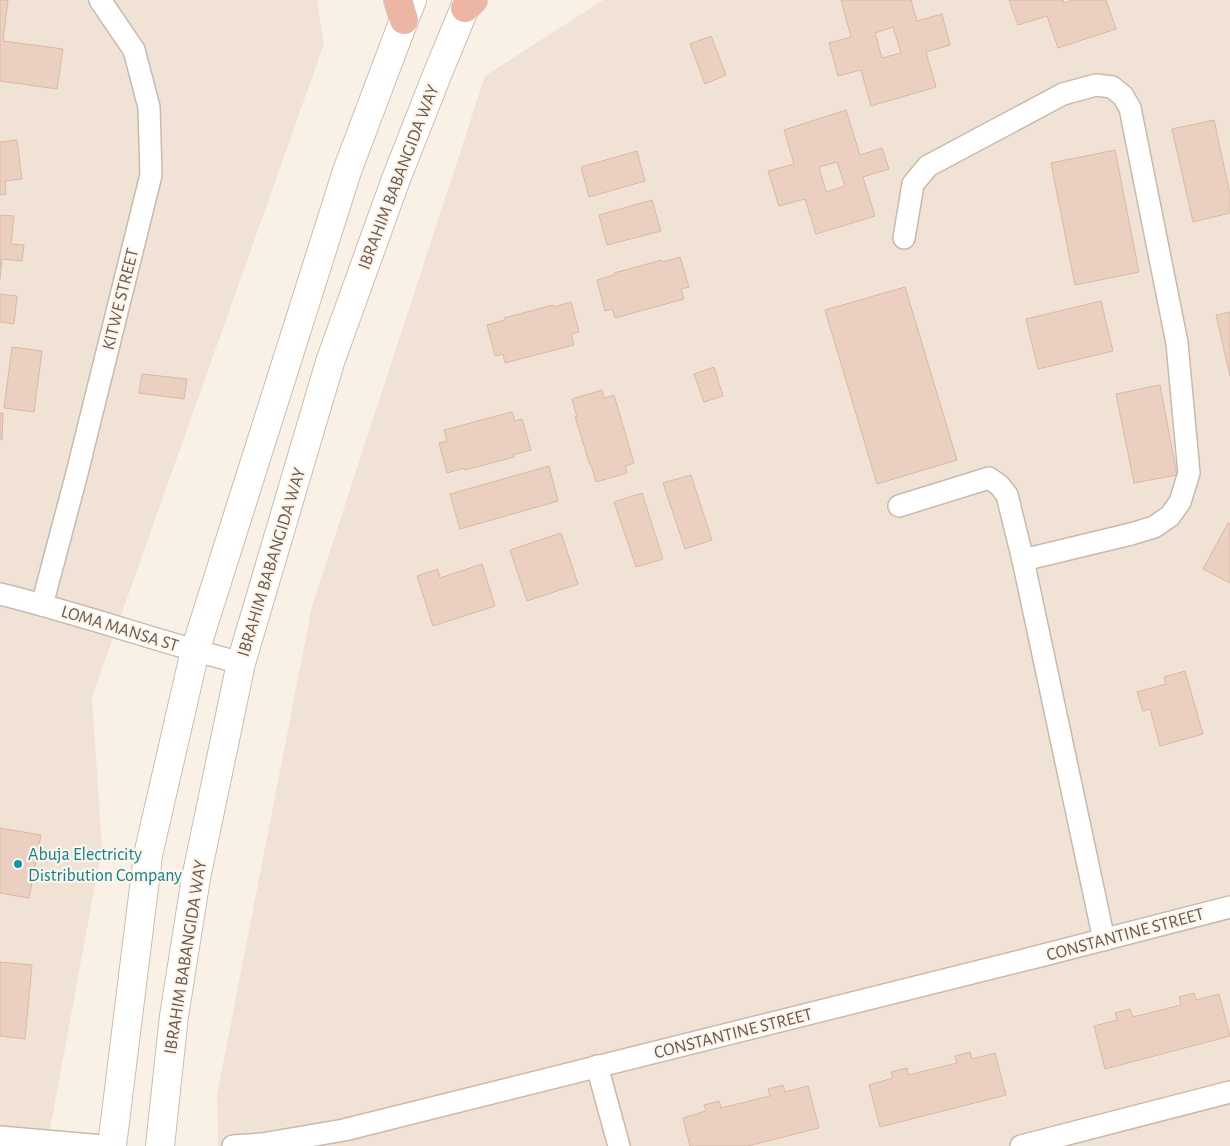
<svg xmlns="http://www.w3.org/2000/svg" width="1230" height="1146" viewBox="0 0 1230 1146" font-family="'Alegreya Sans',sans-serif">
<rect width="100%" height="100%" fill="#f9f1e6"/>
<!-- residential -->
<g fill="#f0e3d5">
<polygon points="0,0 317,0 324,44 92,697 102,847 47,1146 0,1146"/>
<polygon points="603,0 1230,0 1230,1146 218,1146 217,1095 312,606 485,76"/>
</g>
<!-- building -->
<g fill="#ebd0c1" stroke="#dcb7a3" fill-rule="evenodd">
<polygon points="0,0 8,0 3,41 63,49 57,89 0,81"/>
<path d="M 841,0 L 911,0 L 917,21 L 942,14 L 950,45 L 926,52 L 936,87 L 871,106 L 861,70 L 838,76 L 829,43 L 851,37 ZM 893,27 L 901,53 L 882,58 L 875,33 Z"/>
<polygon points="1009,0 1063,0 1064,3 1072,0 1106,0 1116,29 1058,48 1047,16 1018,25"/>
<polygon points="711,36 726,75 705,84 690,44"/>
<path d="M 846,110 L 860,155 L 882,148 L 889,169 L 863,177 L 875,216 L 816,234 L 805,199 L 779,206 L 768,171 L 794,164 L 784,130 ZM 837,162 L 845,186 L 826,192 L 819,167 Z"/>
<polygon points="1214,120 1230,194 1230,213 1193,222 1172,129"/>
<polygon points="17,140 22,179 5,181 6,194 0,195 0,142"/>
<polygon points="1115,150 1139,272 1075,285 1051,163"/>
<polygon points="637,151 645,181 589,197 581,167"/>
<polygon points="652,200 661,231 607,245 599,215"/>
<polygon points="0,215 14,216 11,244 24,245 22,261 2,259 0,279"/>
<polygon points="680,257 689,287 681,289 684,299 615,318 612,309 605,311 597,280 614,275 614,273 662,260 663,262"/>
<polygon points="905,287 957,460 877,484 825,310"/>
<polygon points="0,294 17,296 14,324 0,322"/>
<polygon points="1101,301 1113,351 1038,369 1026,319"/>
<polygon points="571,302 579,332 571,334 574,345 505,363 503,354 495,356 487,325 505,320 504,318 553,305 554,307"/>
<polygon points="1230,312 1230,376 1216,315"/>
<polygon points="12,347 42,351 34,412 4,408"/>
<polygon points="714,367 723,396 704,402 694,374"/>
<polygon points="142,374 187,379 184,399 139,393"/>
<polygon points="1160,385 1177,475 1134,483 1116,394"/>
<polygon points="602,390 604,398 614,395 634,463 625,466 627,473 596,482 591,465 590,465 575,417 577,417 572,399"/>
<polygon points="512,412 515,421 522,419 531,450 513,455 514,457 465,470 465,468 447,473 439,443 447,441 444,430"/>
<polygon points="0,413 3,413 2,440 0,439"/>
<polygon points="549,466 558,501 460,529 450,494"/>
<polygon points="691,475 712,540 685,549 663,483"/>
<polygon points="642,493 663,559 636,567 614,502"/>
<polygon points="1228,523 1230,524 1230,583 1203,569"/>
<polygon points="561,533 578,584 527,601 510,550"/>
<polygon points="482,564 495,606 433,626 417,576 438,569 440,578"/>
<polygon points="1185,671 1203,734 1160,746 1150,709 1143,711 1137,692 1166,684 1164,677"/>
<polygon points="0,828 41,835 29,898 0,893"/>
<polygon points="0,962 32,965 25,1039 0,1036"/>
<polygon points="1194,993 1196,1000 1219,994 1230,1036 1105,1069 1094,1026 1117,1020 1115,1013 1130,1009 1133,1017 1181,1005 1179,997"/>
<polygon points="970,1052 972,1059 995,1053 1006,1095 880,1127 869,1085 893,1078 891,1072 907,1068 908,1075 957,1063 955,1056"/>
<polygon points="783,1085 785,1092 808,1086 819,1128 748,1146 690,1146 683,1118 706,1111 704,1105 719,1101 721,1108 770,1096 768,1089"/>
</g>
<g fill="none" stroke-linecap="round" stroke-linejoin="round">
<!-- street casing -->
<g stroke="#c9b9ad" stroke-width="24">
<g id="street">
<polyline points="904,238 913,184 928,166 1063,94 1096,85 1112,87 1123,96 1130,108 1177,343 1189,473 1180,502 1170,516 1154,527 1131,534 1023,560"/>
<polyline points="899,506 989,478 999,485 1007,495 1023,560 1104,940"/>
<path d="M 0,594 C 81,614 160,642 241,663"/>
<polyline points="42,605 76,477 151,175 149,107 134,50 100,0"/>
<polyline points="597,1066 619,1146"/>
<polyline points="0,1137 103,1146"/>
<polyline points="233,1146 262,1144 344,1130 1036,957 1230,907"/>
<polyline points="1021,1146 1230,1092"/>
</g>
</g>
<!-- secondary casing -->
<g stroke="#cebbae" stroke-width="30">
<g id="secondary">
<polyline points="112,1146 148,855 195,651 347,171 404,20 412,0"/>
<polyline points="160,1146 174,1016 196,878 241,663 330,362 396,179 437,75 468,0"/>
</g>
</g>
<!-- highway casing -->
<g stroke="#d4cdca" stroke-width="30">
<g id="highway">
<polyline points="398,0 404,20"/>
<polyline points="465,8 473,0"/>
</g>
</g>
<!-- street -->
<use href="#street" stroke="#fff" stroke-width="21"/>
<!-- secondary -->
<use href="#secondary" stroke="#fff" stroke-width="28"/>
<!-- highway -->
<use href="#highway" stroke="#ecb5a4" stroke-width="28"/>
</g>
<!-- markers -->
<circle fill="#0f9aa8" stroke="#fcf5eb" stroke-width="2" cx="18" cy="864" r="5"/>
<g text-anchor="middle" stroke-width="4.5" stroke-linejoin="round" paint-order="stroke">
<!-- street labels -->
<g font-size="18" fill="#6f594e" stroke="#fcf5eb">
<text transform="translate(398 177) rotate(-69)" y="6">IBRAHIM BABANGIDA WAY</text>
<text transform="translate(120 299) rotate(-76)" y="6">KITWE STREET</text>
<text transform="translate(271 562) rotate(-73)" y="6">IBRAHIM BABANGIDA WAY</text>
<text transform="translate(120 628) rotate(17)" y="6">LOMA MANSA ST</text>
<text transform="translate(1125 934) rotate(-15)" y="6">CONSTANTINE STREET</text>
<text transform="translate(185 957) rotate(-81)" y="6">IBRAHIM BABANGIDA WAY</text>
<text transform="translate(733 1033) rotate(-14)" y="6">CONSTANTINE STREET</text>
</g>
<!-- culture labels -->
<g font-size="18" fill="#0d838f" stroke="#fcf5eb" text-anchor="start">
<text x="28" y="860">Abuja Electricity<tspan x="28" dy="21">Distribution Company</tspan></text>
</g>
</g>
</svg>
